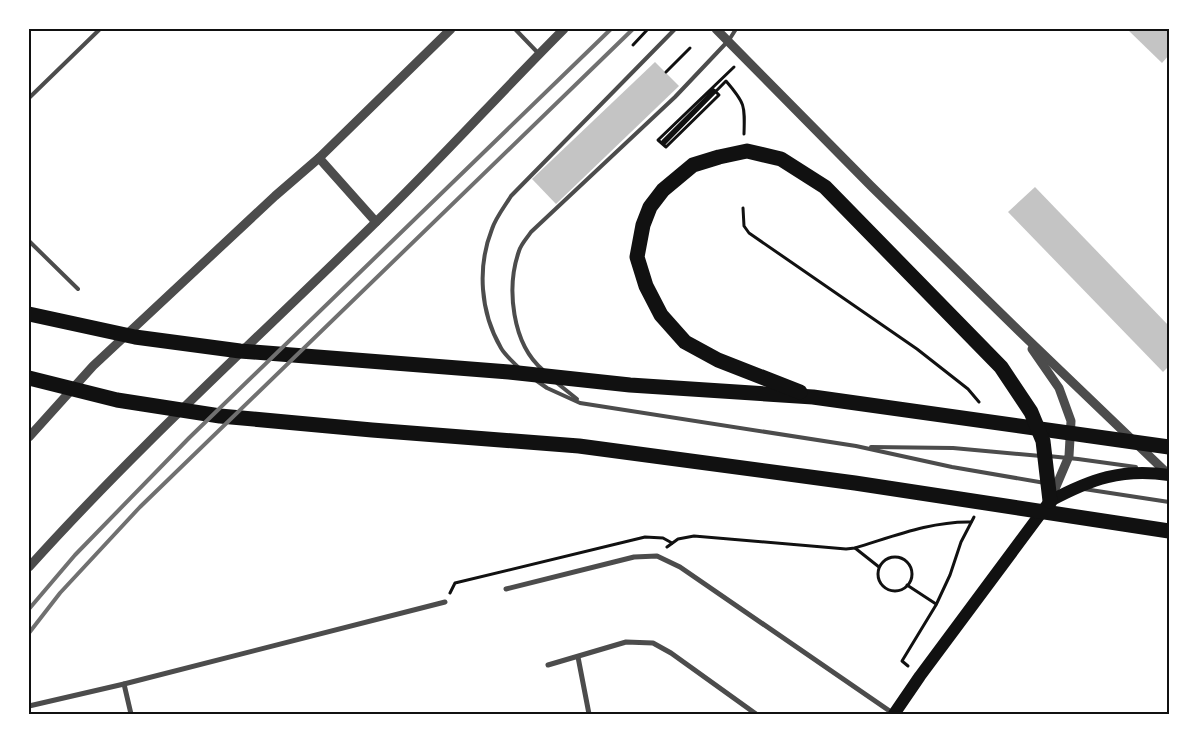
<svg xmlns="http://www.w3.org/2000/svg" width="1198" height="743" viewBox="0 0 1198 743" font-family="Jost,sans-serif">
<rect width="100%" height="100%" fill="#fff"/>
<!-- building -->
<g fill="#c4c4c4">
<polygon points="1127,29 1169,29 1169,55 1162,63"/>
<polygon points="655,62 679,86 556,204 532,179"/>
<polygon points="1035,187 1169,326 1169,366 1163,372 1008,212"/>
</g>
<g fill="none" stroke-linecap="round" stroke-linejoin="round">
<!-- path -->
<g stroke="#111" stroke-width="3">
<polyline points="633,45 648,29"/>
<path d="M 734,67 L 658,140 L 666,147 L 719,95 L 714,90 L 663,141 L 665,143 L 726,81 C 745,103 745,105 744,134"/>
<polyline points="666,72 690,48"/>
<polyline points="743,208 744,226 749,233 917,349 968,389 979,402"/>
<path d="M 667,547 L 678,539 L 694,536 L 846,549 L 855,548 C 892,537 931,521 971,522"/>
<polyline points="855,548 879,567"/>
<circle cx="895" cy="574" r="17"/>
<polyline points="907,585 936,604"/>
<polyline points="450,593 455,583 645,537 663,538 672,543"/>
<polyline points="908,666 902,661 936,605 950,575 961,542 974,517"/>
</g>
<!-- service -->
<g stroke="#4c4c4c" stroke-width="4">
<polyline points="515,29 539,54"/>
<polyline points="29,98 100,29"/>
<polyline points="29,241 78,289"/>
<path d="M 519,368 C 513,362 505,355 501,348 C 480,312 477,267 492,229 C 496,217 505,206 511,196 L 675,29"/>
<path d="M 543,370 C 512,344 506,288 519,251 C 521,244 527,238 531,232 L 675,97 L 729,40 L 736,29"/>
<polyline points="537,381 547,388 580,403 856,446 952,467 1045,483"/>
<polyline points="557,383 577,399"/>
<polyline points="871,447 953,448 1041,456"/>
<polyline points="1048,456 1078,459 1136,467"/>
<polyline points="1084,489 1169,502"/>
</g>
<!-- minor -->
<g stroke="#4c4c4c" stroke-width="5">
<polyline points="506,589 634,557 657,556 680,567 894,714"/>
<polyline points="578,657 589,714"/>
<polyline points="548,665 626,642 653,643 671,653 756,714"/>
<polyline points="124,684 131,714"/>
<polyline points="29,706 124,684 445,602"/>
</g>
<!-- tertiary -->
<g stroke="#4c4c4c" stroke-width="9">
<polyline points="716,29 871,186 1020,332 1169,475"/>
<polyline points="319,158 376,222"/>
<polyline points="1032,349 1059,388 1071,421 1069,456 1052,496"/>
<polyline points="29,437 93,366 275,196 319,158 451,29"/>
<path d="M 29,567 C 138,446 259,337 375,223 C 440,160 500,93 564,29"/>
</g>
<!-- primary -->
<path stroke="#111" stroke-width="12" d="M 894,714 L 920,676 L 1050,501 C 1091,479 1122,468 1169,475"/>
<!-- motorway -->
<g stroke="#111" stroke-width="15">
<polyline points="29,314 135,337 240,351 509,372 630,385 813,397 1169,447"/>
<polyline points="29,378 117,400 220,416 372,430 579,446 855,483 1169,531"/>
<polyline points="800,392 718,360 685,342 661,315 646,286 637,257 643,225 650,207 663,190 693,165 719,157 747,151 781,159 825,187 1001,367 1031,412 1043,441 1050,501"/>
</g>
<!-- rail -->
<g stroke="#707070" stroke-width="4">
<polyline points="29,609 75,555 189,438 611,29"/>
<polyline points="29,633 60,593 140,507 633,29"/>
</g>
</g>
<!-- border -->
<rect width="1198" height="743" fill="none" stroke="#ffffff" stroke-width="60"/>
<rect x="30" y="30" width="1138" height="683" fill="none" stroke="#111" stroke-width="2"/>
</svg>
